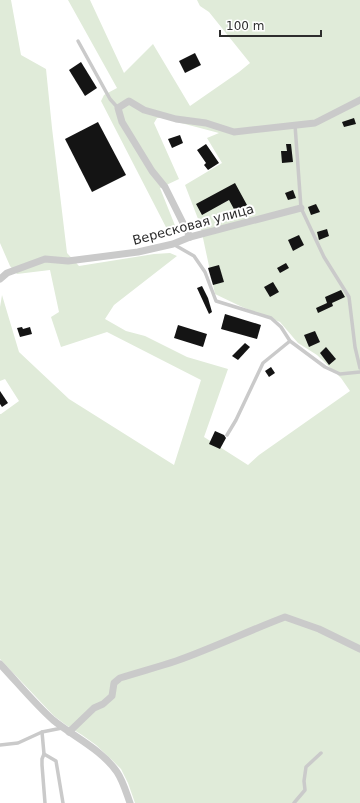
<svg xmlns="http://www.w3.org/2000/svg" width="360" height="803" viewBox="0 0 360 803" font-family="'DejaVu Sans',sans-serif">
<rect width="100%" height="100%" fill="#fff"/>
<!-- green -->
<polygon fill="#e0ebd9" points="0,0 11,0 21,55 46,69 52,128 67,253 79,266 154,254 170,253 177,256 114,305 105,319 126,331 145,336 187,357 228,369 204,437 248,465 259,455 350,391 341,378 317,355 298,343 280,322 240,306 215,294 200,224 185,185 222,163 207,138 219,133 162,118 157,118 154,123 179,179 160,188 176,228 170,235 101,101 104,95 117,88 68,0 90,0 124,73 153,44 190,106 239,72 250,63 209,12 200,6 197,0 360,0 360,803 135,803 128,783 121,769 113,761 96,745 82,735 66,725 54,716 0,659 0,414 1,414 19,401 5,379 0,381 0,307 2,295 19,352 69,399 174,465 201,380 107,332 61,347 51,317 59,312 50,270 17,274 10,266 0,243"/>
<!-- building -->
<g fill="#141414">
<polygon points="195,53 201,65 185,73 179,61"/>
<polygon points="81,62 97,88 85,96 69,70"/>
<polygon points="354,118 356,124 344,127 342,122"/>
<polygon points="98,122 126,175 92,192 65,139"/>
<polygon points="180,135 183,143 172,148 168,139"/>
<polygon points="206,144 219,163 208,170 204,165 206,163 197,150"/>
<polygon points="286,144 291,144 293,162 282,163 281,151 287,151"/>
<polygon points="235,183 247,205 235,211 229,200 202,215 196,204"/>
<polygon points="293,190 296,198 288,200 285,193"/>
<polygon points="316,204 320,212 311,215 308,207"/>
<polygon points="327,229 329,236 319,240 317,232"/>
<polygon points="299,235 304,245 293,251 288,240"/>
<polygon points="286,263 289,268 280,273 277,268"/>
<polygon points="219,265 224,282 213,285 208,268"/>
<polygon points="273,282 279,292 270,297 264,287"/>
<polygon points="202,286 208,298 212,312 209,314 197,288"/>
<polygon points="341,290 345,297 332,303 333,306 318,313 316,308 327,303 325,297"/>
<polygon points="225,314 261,325 257,339 221,329"/>
<polygon points="178,325 207,334 203,347 174,338"/>
<polygon points="22,327 23,329 30,327 32,334 20,337 17,328"/>
<polygon points="315,331 320,342 309,347 304,335"/>
<polygon points="245,343 250,347 238,360 232,356"/>
<polygon points="326,347 336,359 329,365 320,353"/>
<polygon points="271,367 275,373 269,377 265,371"/>
<polygon points="0,391 8,403 2,407 0,404"/>
<polygon points="215,431 224,435 226,438 220,449 209,444"/>
</g>
<g fill="none" stroke-linecap="round" stroke-linejoin="round">
<!-- service -->
<g stroke="#cacaca" stroke-width="3.5">
<polyline points="78,41 110,99 118,108"/>
<polyline points="295,125 301,208 324,257 349,297 355,347 360,368"/>
<polyline points="173,244 194,256 205,272 216,301 271,318 281,327 290,341 325,367 340,374 360,372"/>
<polyline points="227,435 236,420 263,363 290,341"/>
<polyline points="42,732 44,754 42,759 42,765 45,803"/>
<polyline points="0,745 18,743 42,732 62,728"/>
<polyline points="44,754 56,761 63,803"/>
<polyline points="294,803 305,790 304,781 306,767 321,753"/>
</g>
<!-- minor -->
<g stroke="#cacaca" stroke-width="7">
<polyline points="190,237 165,187 152,171 122,122 118,108 129,101 144,110 176,119 206,123 234,132 315,123 360,100"/>
<polyline points="0,279 7,273 45,259 68,261 138,252 173,244 190,237 301,208"/>
<path d="M 0,664 C 17,682 34,703 53,720 C 74,737 101,749 117,772 C 123,781 126,792 130,803"/>
<path d="M 69,732 L 94,708 L 103,704 L 112,696 L 114,683 L 120,678 C 139,672 158,667 176,661 C 213,648 248,631 285,617 L 319,629 L 360,649"/>
</g>
</g>
<g text-anchor="middle" stroke-width="4" stroke-linejoin="round" paint-order="stroke">
<!-- street labels -->
<g font-size="13" fill="#2d2d2d" stroke="#fff">
<text transform="translate(193 224) rotate(-15)" y="5">Вересковая улица</text>
</g>
</g>
<!-- scale -->
<path d="M220 30v6h101v-6" fill="none" stroke="#2d2d2d" stroke-width="2"/>
<text x="226" y="30" font-size="12" fill="#2d2d2d" stroke="#ffffff" stroke-width="3" paint-order="stroke">100 m</text>
</svg>
